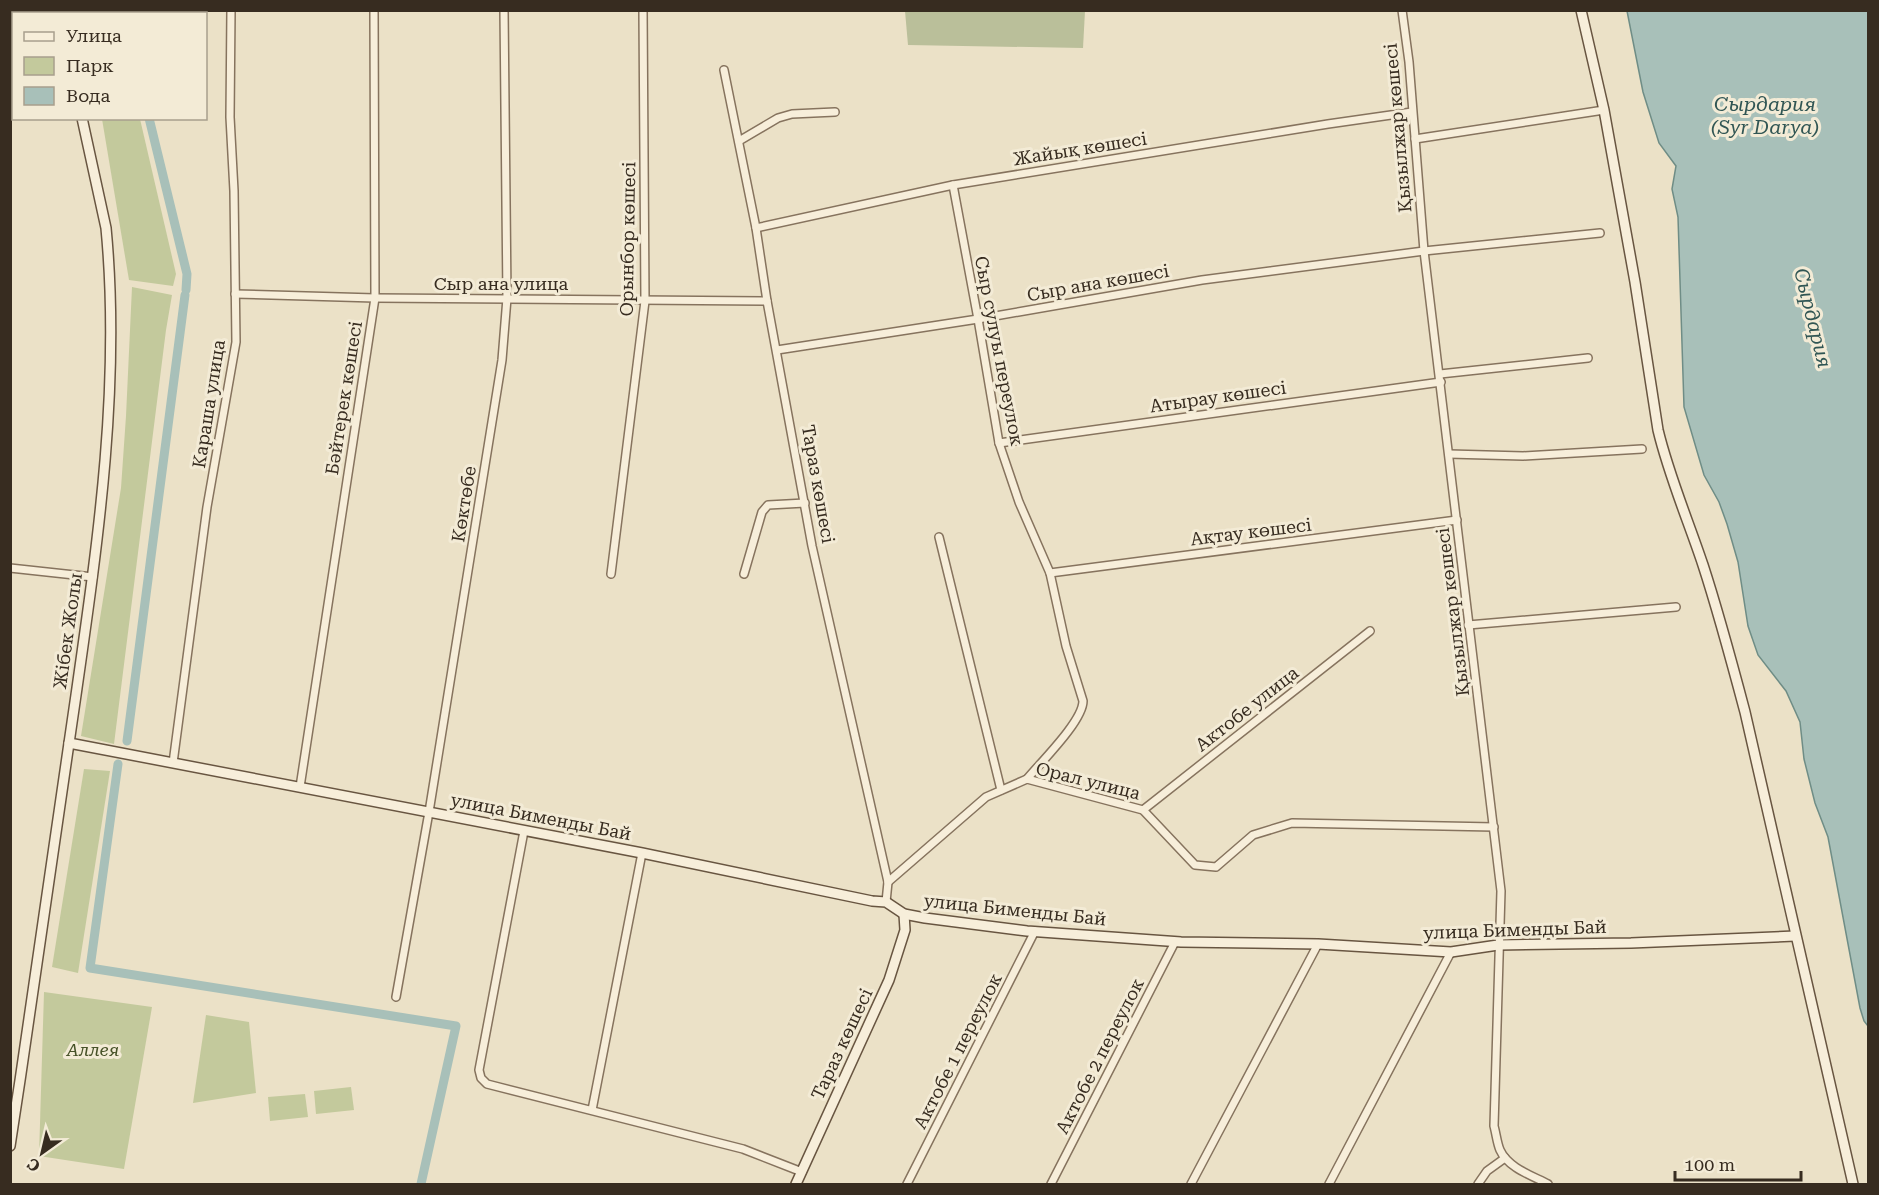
<svg xmlns="http://www.w3.org/2000/svg" width="1879" height="1195" viewBox="0 0 1879 1195" font-family="'Roboto Serif',serif">
<rect width="100%" height="100%" fill="#ebe1c7"/>
<!-- green -->
<g fill="#c3c99c">
<polygon points="102,119 140,119 176,274 173,286 129,280"/>
<polygon points="132,287 172,295 166,330 114,744 81,736 121,488 126,416"/>
<polygon points="84,769 110,771 78,973 52,967"/>
<polygon points="44,992 152,1007 124,1169 39,1156"/>
<polygon points="206,1015 249,1022 256,1093 193,1103"/>
<polygon points="351,1087 354,1110 316,1114 314,1091"/>
<polygon points="305,1094 308,1117 270,1121 268,1097"/>
</g>
<!-- cemetery -->
<polygon fill="#babf9a" points="905,11 1085,11 1083,48 908,45"/>
<!-- water -->
<polygon fill="#a8c0b9" stroke="#6f8d86" stroke-width="1.5" points="1627,11 1868,11 1868,1026 1864,1021 1860,1008 1828,837 1815,803 1804,759 1800,722 1786,691 1758,655 1748,626 1738,562 1727,524 1719,502 1704,475 1684,407 1678,217 1672,189 1676,166 1659,143 1643,92"/>
<g fill="none" stroke-linecap="round" stroke-linejoin="round">
<!-- canal -->
<g stroke="#a8c0b9" stroke-width="9">
<polyline points="124,10 124,14"/>
<polyline points="149,118 187,274 186,290"/>
<polyline points="127,741 185,295"/>
<polyline points="118,764 90,968 456,1026 421,1184"/>
</g>
<!-- street casing -->
<g stroke="#86735e" stroke-width="10">
<g id="street">
<path d="M 1402,10 L 1409,62 L 1424,251 L 1501,891 L 1494,1126 C 1496,1133 1497,1143 1500,1150 C 1508,1168 1533,1176 1548,1184"/>
<polyline points="10,42 14,42"/>
<polyline points="724,70 756,228 767,301 812,546 888,882 886,902"/>
<polyline points="1415,139 1604,110"/>
<polyline points="739,141 778,118 792,114 835,112"/>
<path d="M 953,185 L 978,319 L 999,443 L 1019,502 L 1050,573 L 1066,646 L 1083,701 C 1083,721 1041,762 1027,779"/>
<polyline points="756,228 953,185 1328,124 1412,112"/>
<polyline points="235,294 375,298 767,301"/>
<polyline points="777,350 978,319 1202,280 1424,251 1600,233"/>
<polyline points="1440,374 1588,358"/>
<polyline points="999,443 1441,382"/>
<polyline points="1449,454 1523,456 1642,449"/>
<polyline points="939,537 1001,790"/>
<polyline points="10,568 93,577"/>
<polyline points="1050,573 1457,520"/>
<polyline points="611,574 645,301 643,10"/>
<polyline points="744,574 762,512 768,505 805,503"/>
<polyline points="1468,625 1676,607"/>
<polyline points="173,763 207,507 236,342 234,191 230,117 231,10"/>
<polyline points="300,787 375,298 374,10"/>
<polyline points="1143,810 1370,631"/>
<polyline points="524,831 479,1070 481,1078 487,1084 743,1149 802,1172"/>
<polyline points="888,882 986,797 1027,779 1143,810 1195,865 1216,867 1253,835 1292,823 1494,827"/>
<polyline points="396,997 429,812 502,360 507,298 504,10"/>
<polyline points="592,1110 642,853"/>
<polyline points="907,1184 1035,931"/>
<polyline points="1051,1184 1175,942"/>
<polyline points="1191,1184 1318,944"/>
<polyline points="1329,1184 1451,952"/>
<polyline points="1478,1184 1487,1171 1505,1158"/>
</g>
</g>
<!-- secondary casing -->
<g stroke="#685541" stroke-width="12">
<g id="secondary">
<polyline points="59,10 60,14"/>
<path d="M 1581,10 L 1604,110 L 1635,282 L 1658,430 C 1669,476 1688,520 1703,565 C 1719,614 1732,663 1745,712 L 1853,1184"/>
<polyline points="69,743 642,853 872,901 886,902 904,914 925,918 1027,931 1181,942 1318,944 1451,952 1498,945 1631,943 1795,936"/>
<path d="M 10,1146 C 33,996 55,846 76,695 C 98,541 121,384 106,228 L 82,118"/>
<polyline points="796,1184 889,980 905,930 904,914"/>
</g>
</g>
<!-- street -->
<use href="#street" stroke="#f7eeda" stroke-width="7"/>
<!-- secondary -->
<use href="#secondary" stroke="#f7eeda" stroke-width="9"/>
</g>
<g text-anchor="middle" stroke-width="6" stroke-linejoin="round" paint-order="stroke">
<!-- street labels -->
<g font-size="18" fill="#372c20" stroke="#f3ebd6">
<text transform="translate(1398 128) rotate(-95)" y="6">Қызылжар көшесі</text>
<text transform="translate(1080 149) rotate(-9)" y="6">Жайық көшесі</text>
<text transform="translate(628 239) rotate(-89)" y="6">Орынбор көшесі</text>
<text transform="translate(1098 283) rotate(-10)" y="6">Сыр ана көшесі</text>
<text x="501" y="290">Сыр ана улица</text>
<text transform="translate(999 351) rotate(79)" y="6">Сыр сулуы переулок</text>
<text transform="translate(1218 397) rotate(-8)" y="6">Атырау көшесі</text>
<text transform="translate(344 398) rotate(-81)" y="6">Бәйтерек көшесі</text>
<text transform="translate(209 404) rotate(-81)" y="6">Караша улица</text>
<text transform="translate(818 484) rotate(80)" y="6">Тараз көшесі</text>
<text transform="translate(464 504) rotate(-81)" y="6">Көктөбе</text>
<text transform="translate(1251 532) rotate(-7)" y="6">Ақтау көшесі</text>
<text transform="translate(1453 612) rotate(-97)" y="6">Қызылжар көшесі</text>
<text transform="translate(68 631) rotate(-82)" y="6">Жібек Жолы</text>
<text transform="translate(1247 709) rotate(-38)" y="6">Актобе улица</text>
<text transform="translate(1088 781) rotate(14)" y="6">Орал улица</text>
<text transform="translate(541 817) rotate(11)" y="6">улица Бименды Бай</text>
<text transform="translate(1015 910) rotate(6)" y="6">улица Бименды Бай</text>
<text transform="translate(1515 930) rotate(-2)" y="6">улица Бименды Бай</text>
<text transform="translate(842 1044) rotate(-65)" y="6">Тараз көшесі</text>
<text transform="translate(958 1051) rotate(-63)" y="6">Актобе 1 переулок</text>
<text transform="translate(1100 1056) rotate(-63)" y="6">Актобе 2 переулок</text>
</g>
<!-- park labels -->
<g font-size="18" font-style="italic" fill="#475228" stroke="#f3ebd6">
<text x="93" y="1056">Аллея</text>
</g>
<!-- water labels -->
<g font-size="20" font-style="italic" fill="#315654" stroke="#f3ebd6">
<text x="1765" y="111">Сырдария<tspan x="1765" dy="23">(Syr Darya)</tspan></text>
<text transform="translate(1813 318) rotate(76)" y="7">Сырдария</text>
</g>
</g>
<!-- border -->
<rect width="1879" height="1195" fill="none" stroke="#372c20" stroke-width="24"/>
<!-- legend -->
<rect x="12" y="12" width="195" height="108" fill="#f3ebd6" stroke="#a89f8d" stroke-width="1.5"/>
<rect x="24" y="32" width="30" height="9" fill="#f7eeda" stroke="#a89f8d" stroke-width="1.5"/>
<text x="66" y="42" font-size="18" fill="#372c20">Улица</text>
<rect x="24" y="57" width="30" height="18" fill="#c3c99c" stroke="#a89f8d" stroke-width="1.5"/>
<text x="66" y="72" font-size="18" fill="#372c20">Парк</text>
<rect x="24" y="87" width="30" height="18" fill="#a8c0b9" stroke="#a89f8d" stroke-width="1.5"/>
<text x="66" y="102" font-size="18" fill="#372c20">Вода</text>
<!-- north arrow -->
<g transform="translate(42 1153) rotate(214)" stroke="#f3ebd6" stroke-width="4.5" paint-order="stroke">
<path d="M0-4.5L10 22L0 15L-10 22Z" fill="#372c20"/>
<text y="-9" font-size="16" font-weight="bold" text-anchor="middle" fill="#372c20">С</text>
</g>
<!-- scale -->
<path d="M1675 1171v9h126v-9" fill="none" stroke="#372c20" stroke-width="3"/>
<text x="1684" y="1171" font-size="18" fill="#372c20" stroke="#f3ebd6" stroke-width="4.5" paint-order="stroke">100 m</text>
</svg>
